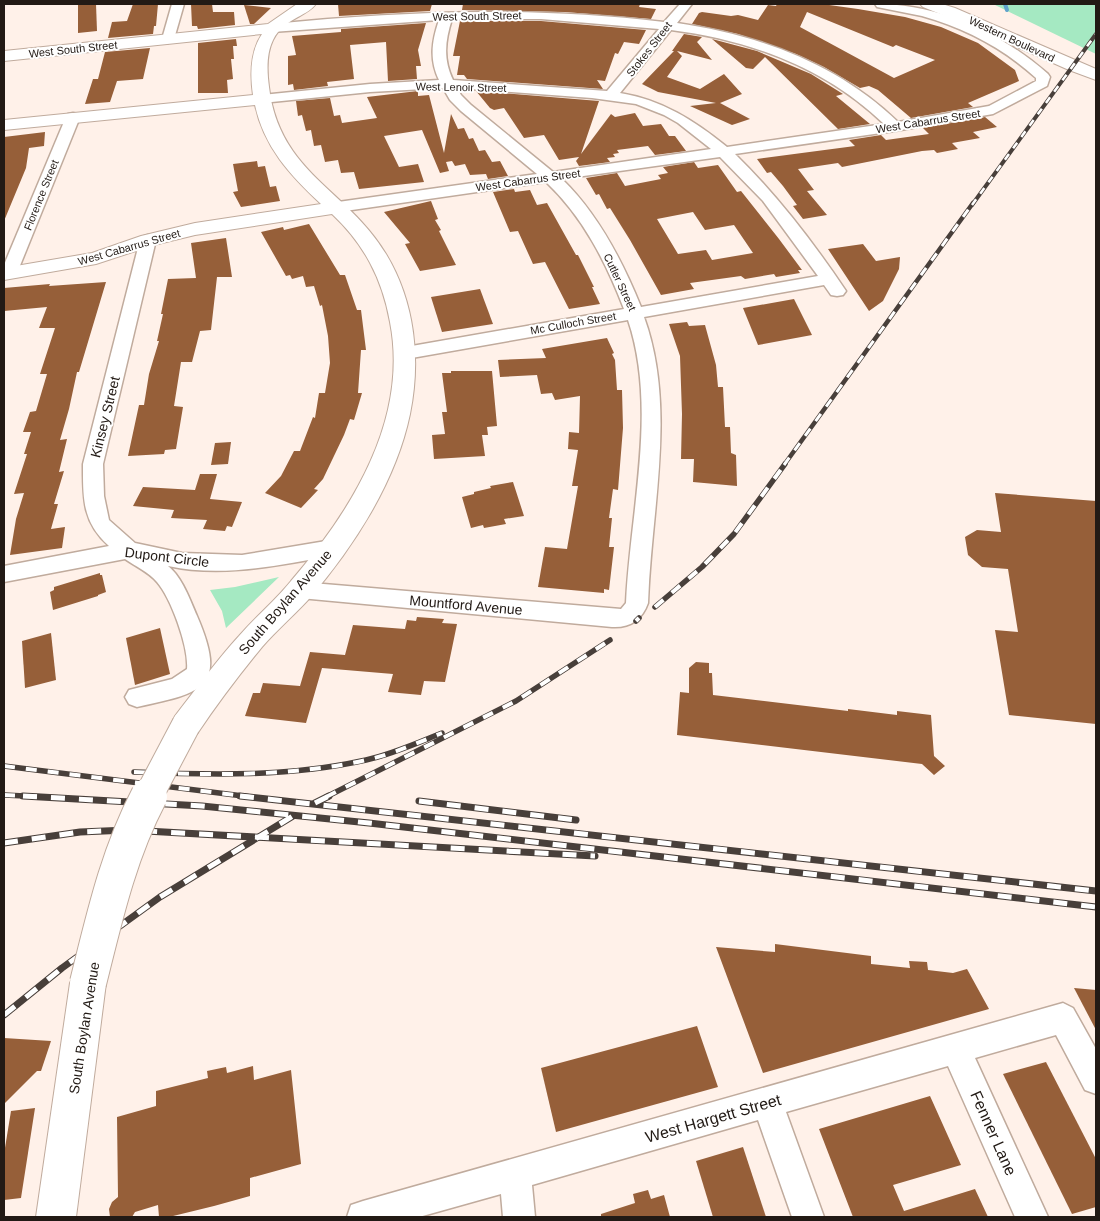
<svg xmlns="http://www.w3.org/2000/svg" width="1100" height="1221" viewBox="0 0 1100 1221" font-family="Arial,sans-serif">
<rect width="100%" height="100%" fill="#fff1e9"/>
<!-- green -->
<g fill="#a5e9c2">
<polygon points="993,4 1096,4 1096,54"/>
<polygon points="279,577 226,628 222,611 210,590 235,587"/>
</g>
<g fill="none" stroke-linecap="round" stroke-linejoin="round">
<!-- stream -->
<polyline stroke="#62a4cc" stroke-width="4" points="1005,4 1007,10"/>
</g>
<!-- building -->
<g fill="#965f39" fill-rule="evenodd">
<polygon points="96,4 97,31 78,33 78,5"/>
<polygon points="133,4 158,4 156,26 154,26 153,34 108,38 112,22 127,21"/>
<polygon points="191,4 212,4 213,12 234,12 235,25 198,29 197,26 192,26"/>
<polygon points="338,4 432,4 430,11 339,16"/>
<polygon points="463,4 640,4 639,7 656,9 651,19 565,12 462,10"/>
<path d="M 777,4 L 822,4 L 858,9 L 905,17 L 941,27 L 978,43 L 1015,70 L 1019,81 L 968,103 L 973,107 L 911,118 L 878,90 L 869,86 L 860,88 L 824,67 L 796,54 L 738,34 L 692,24 L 699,13 L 702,12 L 731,16 L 738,15 L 758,20 L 768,5 L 776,6 ZM 807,12 L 893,47 L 896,45 L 935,60 L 894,78 L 800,27 Z"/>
<polygon points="244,5 271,8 254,24 250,24"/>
<polygon points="460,21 541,21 646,30 639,44 624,42 618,54 615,53 605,81 597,80 603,89 467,79 464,75 457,75 460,56 453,56"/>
<polygon points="426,23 418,50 421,66 416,66 417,79 388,81 386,42 350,45 354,79 327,82 328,86 294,90 293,84 288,85 288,56 296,55 292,36 341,32 341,29"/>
<polygon points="684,34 702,37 697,42 712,60 677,51 682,56 667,77 700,89 724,74 742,94 720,103 750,119 732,125 690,106 716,103 658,92 642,84 674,51 672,51"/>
<polygon points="236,39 237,46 233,46 234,59 231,59 233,79 227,80 228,93 198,93 198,43"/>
<polygon points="712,39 757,51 811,74 843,94 836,96 870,124 838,129 765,57 753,69 746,68"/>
<polygon points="150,48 143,79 117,81 110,102 85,104 93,79 98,79 105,52"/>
<polygon points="418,91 418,96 429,95 444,153 451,114 458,129 464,128 469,139 473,138 479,151 485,150 492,162 500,161 508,176 488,179 486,174 470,175 465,164 455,166 452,161 446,162 449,171 440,173 422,130 384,136 399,167 418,164 424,182 359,189 354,172 341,173 338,160 325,162 321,145 314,146 311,130 306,131 302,115 298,116 296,101 330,98 334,116 340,115 342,123 377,118 367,97"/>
<polygon points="476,91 599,101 581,154 611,114 615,117 635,113 643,126 661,124 669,136 675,136 686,151 655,155 648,146 617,150 619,153 613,154 615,157 607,158 610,162 579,166 576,161 579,157 559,160 544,135 524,138 504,108 494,110 490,108"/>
<polygon points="985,117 997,127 973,132 980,138 952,143 958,149 937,153 934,150 922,151 842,167 838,163 798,169 814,190 807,191 827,215 803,219 793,206 797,205 783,186 771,172 767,173 757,159 855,146 849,140 881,135 886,140 929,134 923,128"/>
<polygon points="45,132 44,146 29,148 26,168 4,221 4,137"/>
<polygon points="257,161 258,167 265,166 270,187 276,186 280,201 241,207 233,192 238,191 233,164"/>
<path d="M 694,162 L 698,168 L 718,165 L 737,192 L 741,191 L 779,239 L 802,270 L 798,270 L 800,273 L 776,277 L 774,274 L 745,279 L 741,276 L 690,283 L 694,289 L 661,295 L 630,240 L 610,208 L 607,209 L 599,194 L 596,195 L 586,178 L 617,173 L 625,186 L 661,179 L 658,175 L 668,173 L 663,167 ZM 693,212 L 705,230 L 734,225 L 753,253 L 712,260 L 706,250 L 678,254 L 657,219 Z"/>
<polygon points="514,189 515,192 530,190 537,205 547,203 576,255 578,255 594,287 592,287 600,304 569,309 545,262 533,264 518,231 510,232 493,192"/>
<polygon points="431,201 438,219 435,220 441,230 439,231 456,265 420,271 405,244 410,243 384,212"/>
<polygon points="309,224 340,275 345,275 357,310 361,310 366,350 361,350 358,393 362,393 354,420 350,419 344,435 323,479 314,489 318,490 301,508 265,493 281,476 294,451 300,451 313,417 315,418 319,393 325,393 330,363 328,336 322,305 320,306 314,286 306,287 303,276 292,279 290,275 286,276 261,232 283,227 284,230"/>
<polygon points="226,238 232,277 217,277 211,330 200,331 192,362 181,362 174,406 183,407 176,449 165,450 164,454 128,456 139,405 144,405 149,374 159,341 157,341 163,314 161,314 168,279 196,278 191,243"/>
<polygon points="863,244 876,261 900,257 899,269 883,301 869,311 828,249"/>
<polygon points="106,282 79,372 77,372 69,409 60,440 67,439 59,472 64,471 54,504 58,504 51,529 65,527 62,548 10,555 16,519 24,493 14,494 27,454 24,454 31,432 23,432 30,412 36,411 47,374 40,374 55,328 39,328 47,307 4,311 4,288 50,284 49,286"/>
<polygon points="480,289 493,324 442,332 431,297"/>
<polygon points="794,299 812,335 758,345 743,308"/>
<polygon points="687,322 689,326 705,325 716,365 718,387 723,387 725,427 730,427 731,453 736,455 737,486 693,482 694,459 681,459 682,414 680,356 669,324"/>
<polygon points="607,338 614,353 612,354 615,360 617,390 622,390 623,428 618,490 613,489 609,518 612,518 609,547 614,547 609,590 604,589 604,593 538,587 545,547 567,549 578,486 572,486 578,450 568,449 569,432 579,433 580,396 555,400 552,393 541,394 537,375 500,377 498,360 546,358 542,349"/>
<polygon points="451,371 492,371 497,426 487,427 488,435 482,435 485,456 434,459 432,435 445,434 442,412 447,412 442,373 451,373"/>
<polygon points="231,442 228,464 211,465 215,443"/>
<polygon points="200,474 217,474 210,499 242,502 232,527 227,526 225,531 203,529 207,520 171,518 174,510 133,506 143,487 195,490"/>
<polygon points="513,482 524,516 504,519 506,524 484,528 483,525 471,528 462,497 474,494 474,492 491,488 490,486"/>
<polygon points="995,493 1096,501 1096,724 1009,715 995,630 1018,632 1008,569 982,567 968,555 965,537 977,530 1001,532"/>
<polygon points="100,573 100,575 102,575 106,592 98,595 98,596 53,610 50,592 54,590 54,587"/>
<polygon points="417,617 444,619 442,623 457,624 445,682 424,681 421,695 388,692 393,674 322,668 306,723 245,716 253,693 260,693 263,683 300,686 310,652 345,655 353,625 405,629 407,620 416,621"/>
<polygon points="160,628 170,674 135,685 126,638"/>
<polygon points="51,633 56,680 25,688 22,641"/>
<polygon points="696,662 709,663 709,673 712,673 713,695 848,711 848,709 897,715 897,711 931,715 934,756 945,766 934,775 922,764 677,735 680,692 689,693 689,668"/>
<polygon points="775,944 871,956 871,964 910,968 909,961 927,962 928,970 953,973 967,969 989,1009 763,1073 716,947 775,952"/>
<polygon points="1074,988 1096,990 1096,1030"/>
<polygon points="697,1026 718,1087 556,1132 541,1068"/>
<polygon points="4,1038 51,1041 41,1071 37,1071 4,1104"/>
<polygon points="1046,1062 1096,1159 1096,1207 1072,1214 1003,1074"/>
<polygon points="253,1066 254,1080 291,1070 301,1164 250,1178 250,1196 214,1206 169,1217 159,1217 158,1205 135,1212 132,1217 110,1217 109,1209 112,1202 118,1197 117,1117 156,1106 156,1091 208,1078 207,1071 226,1067 227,1073"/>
<polygon points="930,1096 961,1165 893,1185 904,1211 975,1189 988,1217 853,1217 819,1129"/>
<polygon points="35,1108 21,1198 4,1200 4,1154 11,1111"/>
<polygon points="743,1147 766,1217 713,1217 696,1161"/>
<polygon points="648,1190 651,1199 664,1195 670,1217 601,1217 601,1214 635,1203 633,1194"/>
</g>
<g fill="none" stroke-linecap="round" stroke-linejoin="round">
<!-- minor casing -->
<g stroke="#c0ab9d" stroke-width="3">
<g id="minor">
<polygon points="172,4 184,4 174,39 168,43 162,39"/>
<path d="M 680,4 L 692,4 L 677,23 C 759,35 838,64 898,122 L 989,106 L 1036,81 L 1036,78 C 1003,48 965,28 922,16 C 907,13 892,10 877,7 L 875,4 C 940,4 1000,32 1048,74 L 1050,77 L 1047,86 L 993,114 L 895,131 L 735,154 C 778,196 813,242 846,291 L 843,295 L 837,296 L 831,295 L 824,285 L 644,317 C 677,408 651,509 648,603 C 642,620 630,628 612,627 L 300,598 L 292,596 L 289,590 L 292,584 L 300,582 L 621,609 L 626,603 C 630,512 658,408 628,320 L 406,359 L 400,357 L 397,353 L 400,349 L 406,347 L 624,309 C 606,262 583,217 546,182 L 338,212 L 332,210 L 330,207 L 332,204 L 338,202 L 537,174 L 461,111 L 450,100 L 443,88 L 370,92 L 262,103 L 255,99 L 262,95 L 370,84 L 439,80 C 429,59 432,41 439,20 L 272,32 L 266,28 L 272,24 C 406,11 530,6 664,22 ZM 452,19 L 541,19 L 659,29 L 607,91 L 453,80 C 443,59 445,41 452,19 ZM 671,30 C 750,40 826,68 884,124 L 727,147 C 694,120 662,100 620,93 ZM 457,88 L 592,98 L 636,104 L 664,115 L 678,123 L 711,149 L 553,172 L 471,105 L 461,95 ZM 720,157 L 763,201 L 818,276 L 641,307 C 622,260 598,214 562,179 Z"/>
<polygon points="73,113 78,114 80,117 17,273 15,277 4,277 4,265 66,117 68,114"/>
<path d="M 148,235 L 154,237 L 156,240 L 103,464 L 104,496 L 109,520 L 135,543 L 182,553 L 242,555 L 332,540 L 340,542 L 343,548 L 340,554 L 332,556 C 278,565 223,578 168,566 C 182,577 190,600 197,616 C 228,688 203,693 137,707 L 129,704 L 125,697 L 129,690 L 172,679 L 187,669 C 189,647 171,598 157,582 C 149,572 135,566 125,559 L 4,582 L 4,566 L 109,546 C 82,522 83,498 83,464 L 140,240 L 142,237 Z"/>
<polygon points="1063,1003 1073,1008 1096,1049 1096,1094 1085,1090 1056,1035 975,1058 1048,1217 1015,1217 948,1066 786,1112 824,1217 792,1217 758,1120 532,1185 535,1217 503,1217 501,1194 419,1217 347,1217 351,1205 363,1201"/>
</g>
</g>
<!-- tertiary casing -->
<g stroke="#c0ab9d" stroke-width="2">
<g id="tertiary">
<path d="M 297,4 L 316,4 C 305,18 284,18 273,40 C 266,54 267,72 269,87 C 279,173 348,190 386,254 C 415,302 421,360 410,414 C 396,482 353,548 308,600 C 293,616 277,630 262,647 C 239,675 217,704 197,734 L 186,738 L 175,734 L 171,725 L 175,716 C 196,689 216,661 239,636 C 255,617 275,601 291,581 C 352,510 409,419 390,322 C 382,278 364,244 332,214 L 195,235 L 154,245 L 96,264 L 4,280 L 4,268 L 92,253 L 141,236 L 195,223 L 321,204 C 290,175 264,147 255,105 L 4,130 L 4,120 L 253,95 C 250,74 250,52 262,34 L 4,61 L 4,51 L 268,24 Z"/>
<polygon points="88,966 100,971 106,983 76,1217 36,1217 70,983 76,971"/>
</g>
</g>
<!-- primary casing -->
<g stroke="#c0ab9d" stroke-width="2">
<polygon id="primary" points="920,4 942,4 955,8 1096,69 1096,80 1069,70 965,24 923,7"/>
</g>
<!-- minor -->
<use href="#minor" fill="#fff" fill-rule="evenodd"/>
<!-- tertiary -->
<use href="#tertiary" fill="#fff" fill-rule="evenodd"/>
<!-- primary -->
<use href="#primary" fill="#fff" fill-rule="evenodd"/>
<!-- rail-far3 casing -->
<g stroke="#483f3a" stroke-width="4">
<polyline id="rail-far3" points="972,205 1096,34"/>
</g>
<!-- rail-far2 casing -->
<g stroke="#483f3a" stroke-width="4.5">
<polyline id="rail-far2" points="784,465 973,203"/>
</g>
<!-- rail-far1 casing -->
<g stroke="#483f3a" stroke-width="5.5">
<g id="rail-far1">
<polyline points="655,607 702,567 734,534 785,464"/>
<polyline points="636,621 639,618"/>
<polyline points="4,766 251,797"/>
<path d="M 134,772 C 212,775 290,777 366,760 C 393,754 417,743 442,733"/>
<polyline points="4,795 46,797"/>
<polyline points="326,797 516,701 610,640"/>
</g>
</g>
<!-- rail casing -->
<g stroke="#483f3a" stroke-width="7">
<g id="rail">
<polyline points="23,796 202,806 369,823 1096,907"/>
<polyline points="240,796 1096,891"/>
<polyline points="419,801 576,820"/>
<polyline points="315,803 329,796"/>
<polyline points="4,843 80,832 128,830 595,856"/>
<polyline points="4,1015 62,968 160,897 293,816"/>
</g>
</g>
<!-- rail-far3 -->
<use href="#rail-far3" stroke="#fff" stroke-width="2.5" stroke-dasharray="7" stroke-linecap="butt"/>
<!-- rail-far2 -->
<use href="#rail-far2" stroke="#fff" stroke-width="3" stroke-dasharray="9" stroke-linecap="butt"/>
<!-- rail-far1 -->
<use href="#rail-far1" stroke="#fff" stroke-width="4" stroke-dasharray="11" stroke-linecap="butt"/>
<!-- rail -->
<use href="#rail" stroke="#fff" stroke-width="5" stroke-dasharray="14" stroke-linecap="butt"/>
<!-- tertiary-bridge-far1 casing -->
<g stroke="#c0ab9d" stroke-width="30" stroke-linecap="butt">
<polyline id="tertiary-bridge-far1" points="148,797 186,725"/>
</g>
<!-- tertiary-bridge casing -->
<g stroke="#c0ab9d" stroke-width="38" stroke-linecap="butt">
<path id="tertiary-bridge" d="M 88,983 C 104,919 118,855 149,796"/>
</g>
<!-- tertiary-bridge-far1 -->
<use href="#tertiary-bridge-far1" stroke="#fff" stroke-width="28"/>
<!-- tertiary-bridge -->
<use href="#tertiary-bridge" stroke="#fff" stroke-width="36"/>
</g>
<g text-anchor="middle" stroke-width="4" stroke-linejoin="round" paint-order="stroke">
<!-- far-street labels -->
<g font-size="11" fill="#221a15" stroke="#fff">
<text transform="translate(477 16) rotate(-1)" y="4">West South Street</text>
<text transform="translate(1012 39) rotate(25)" y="4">Western Boulevard</text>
<text transform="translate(73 49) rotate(-6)" y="4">West South Street</text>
<text transform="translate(649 49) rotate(-52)" y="4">Stokes Street</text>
<text transform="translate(461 87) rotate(1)" y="4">West Lenoir Street</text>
<text transform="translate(928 121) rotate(-9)" y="4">West Cabarrus Street</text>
<text transform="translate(528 180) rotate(-8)" y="4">West Cabarrus Street</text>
<text transform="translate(41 195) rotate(-68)" y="4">Florence Street</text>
<text transform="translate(129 247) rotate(-16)" y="4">West Cabarrus Street</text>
<text transform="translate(620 282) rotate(65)" y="4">Cutler Street</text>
<text transform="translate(573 323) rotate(-10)" y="4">Mc Culloch Street</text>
</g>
<!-- street labels -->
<g font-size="14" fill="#221a15" stroke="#fff">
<text transform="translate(105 417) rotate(-76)" y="5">Kinsey Street</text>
<text transform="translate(167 557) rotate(7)" y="5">Dupont Circle</text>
<text transform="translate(285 602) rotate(-49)" y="5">South Boylan Avenue</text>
<text transform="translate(466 605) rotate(5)" y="5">Mountford Avenue</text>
<text transform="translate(84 1028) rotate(-81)" y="5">South Boylan Avenue</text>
</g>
<!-- near-street labels -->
<g font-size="16" fill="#221a15" stroke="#fff">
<text transform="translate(713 1118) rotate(-16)" y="6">West Hargett Street</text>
<text transform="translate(994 1133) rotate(66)" y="6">Fenner Lane</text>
</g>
</g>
<!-- border -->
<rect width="1100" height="1221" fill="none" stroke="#221a15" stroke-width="10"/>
</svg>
